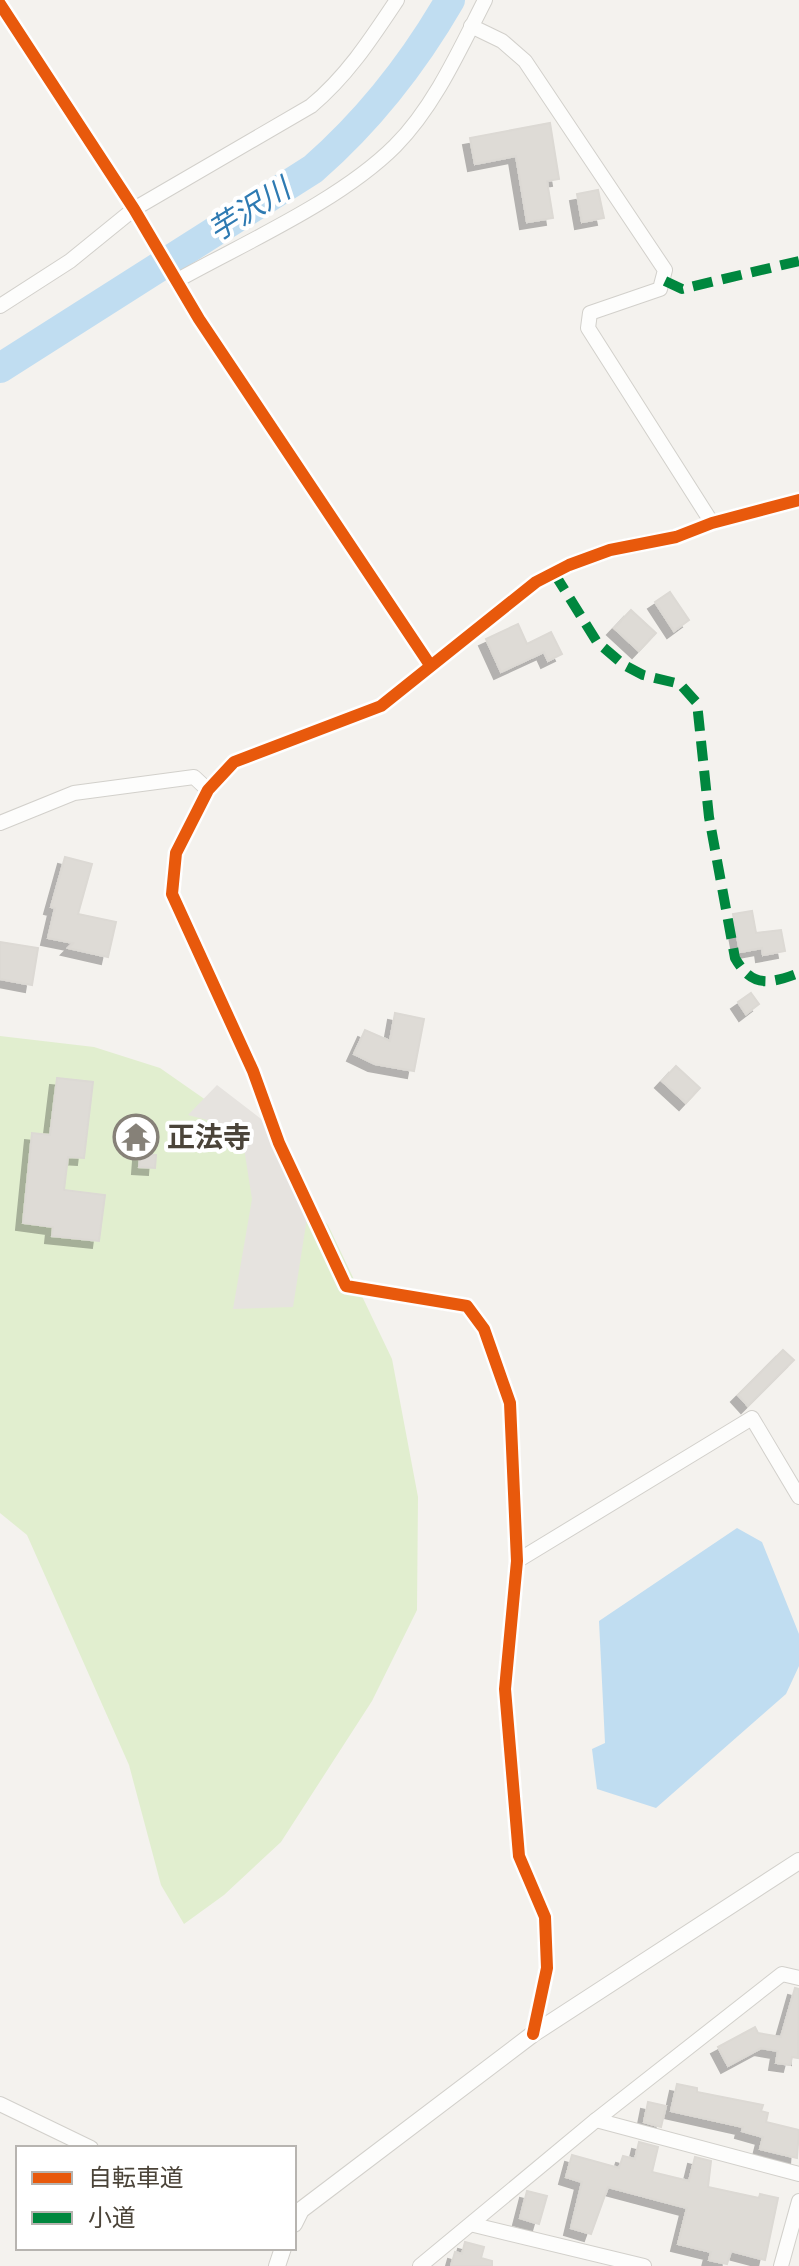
<svg xmlns="http://www.w3.org/2000/svg" width="799" height="2266" viewBox="0 0 799 2266" font-family="'Source Sans 3','Noto Sans JP',sans-serif">
<defs>
<filter id="shadow"><feDropShadow dx="-7" dy="7" stdDeviation="0" flood-color="#0004"/></filter>
</defs>
<rect width="100%" height="100%" fill="#f4f2ee"/>
<!-- green -->
<polygon fill="#e1eecf" points="0,1036 94,1047 160,1068 246,1128 328,1225 392,1359 418,1497 417,1610 372,1701 281,1842 224,1895 184,1924 161,1885 129,1765 27,1535 0,1513"/>
<!-- parking -->
<polygon fill="#e6e3df" points="217,1085 265,1122 307,1218 293,1307 233,1309 252,1199 241,1129 188,1115"/>
<!-- water -->
<polygon fill="#c0ddf1" points="737,1528 762,1542 799,1634 799,1666 786,1694 656,1808 597,1789 592,1749 605,1743 599,1621"/>
<g fill="none" stroke-linecap="round" stroke-linejoin="round">
<!-- river -->
<path stroke="#c0ddf1" stroke-width="30" d="M 0,368 L 313,169 C 369,120 413,64 450,0"/>
</g>
<!-- building -->
<g fill="#dedbd6" stroke="#dcd9d4" stroke-width="2" filter="url(#shadow)">
<polygon points="550,123 559,179 547,181 553,218 527,222 516,156 475,164 470,138"/>
<polygon points="598,190 604,218 582,222 577,194"/>
<polygon points="670,592 689,620 674,631 655,602"/>
<polygon points="631,610 656,633 639,651 614,628"/>
<polygon points="518,624 527,644 551,632 562,654 548,661 544,652 501,672 486,639"/>
<polygon points="65,857 92,864 78,914 116,922 108,957 68,948 73,943 48,938 55,908 51,907"/>
<polygon points="752,911 756,933 781,930 785,951 763,955 762,948 740,952 733,914"/>
<polygon points="0,942 38,948 32,985 0,979"/>
<polygon points="751,993 759,1004 746,1014 738,1002"/>
<polygon points="395,1013 424,1019 414,1071 375,1064 354,1054 365,1030 390,1041"/>
<polygon points="676,1066 700,1088 686,1103 662,1081"/>
<polygon points="57,1078 93,1082 84,1158 68,1157 64,1190 105,1195 99,1241 52,1236 53,1227 23,1223 32,1133 50,1135"/>
<polygon points="140,1154 156,1155 155,1168 139,1167"/>
<polygon points="783,1350 794,1360 748,1406 738,1395"/>
<polygon points="795,1988 799,1989 798,2058 792,2057 790,2065 776,2063 778,2051 761,2048 728,2066 718,2047 755,2027 758,2033 781,2037"/>
<polygon points="677,2084 697,2088 697,2092 763,2105 761,2111 768,2113 766,2122 799,2130 797,2158 760,2149 763,2137 742,2131 743,2127 671,2111"/>
<polygon points="648,2102 666,2106 661,2127 644,2122"/>
<polygon points="639,2142 658,2147 652,2172 689,2181 695,2157 711,2161 708,2187 759,2198 760,2194 778,2198 765,2260 731,2251 727,2264 709,2260 711,2252 678,2244 687,2208 608,2187 591,2234 571,2228 582,2182 566,2177 572,2155 619,2168 623,2156 635,2159"/>
<polygon points="527,2191 547,2196 539,2224 520,2218"/>
<polygon points="465,2242 484,2247 481,2258 492,2261 492,2266 451,2266 455,2252 462,2254"/>
</g>
<g fill="none" stroke-linecap="round" stroke-linejoin="round">
<!-- minor casing -->
<g stroke="#d2d0cb" stroke-width="16">
<g id="minor">
<polyline points="0,4 134,209 199,319 430,665"/>
<polyline points="471,26 502,41 525,61 665,270 660,289 590,313 588,328 712,523"/>
<path d="M 176,281 C 244,243 340,201 395,146 C 434,107 460,49 485,0"/>
<path d="M 0,306 L 70,261 L 134,209 L 311,106 C 347,76 371,39 397,0"/>
<polyline points="0,823 74,793 194,777 208,790"/>
<polyline points="517,1561 752,1418 799,1497"/>
<polyline points="533,2034 547,1968 545,1917 519,1856 505,1689 517,1561 510,1403 484,1329 467,1306 346,1286 279,1143 253,1071 172,894 176,853 208,790 234,762 381,706 536,582 569,565 610,550 676,537 712,523 799,500"/>
<polyline points="0,2104 91,2148"/>
<polyline points="596,2120 799,2174"/>
<polyline points="474,2225 644,2266"/>
<polyline points="420,2266 596,2120 782,1974 799,1978"/>
<polyline points="781,2266 799,2201"/>
</g>
</g>
<!-- tertiary casing -->
<g stroke="#d2d0cb" stroke-width="18">
<g id="tertiary">
<polyline points="294,2224 301,2210 533,2034 799,1861"/>
<polyline points="277,2266 283,2248"/>
</g>
</g>
<!-- minor -->
<use href="#minor" stroke="#fdfdfc" stroke-width="14"/>
<!-- tertiary -->
<use href="#tertiary" stroke="#fdfdfc" stroke-width="16"/>
<!-- quiet -->
<g stroke="#00873e" stroke-width="10" stroke-dasharray="20 10" stroke-linecap="butt">
<polyline points="665,281 682,289 799,261"/>
<path d="M 554,573 L 597,642 L 624,665 L 643,675 L 680,684 L 697,703 L 709,817 L 735,958 C 752,988 769,984 799,973"/>
</g>
<!-- cycleway casing -->
<g stroke="#fff" stroke-width="17">
<g id="cycleway">
<polyline points="0,4 134,209 199,319 430,665"/>
<polyline points="533,2034 547,1968 545,1917 519,1856 505,1689 517,1561 510,1403 484,1329 467,1306 346,1286 279,1143 253,1071 172,894 176,853 208,790 234,762 381,706 536,582 569,565 610,550 676,537 712,523 799,500"/>
</g>
</g>
<!-- cycleway -->
<use href="#cycleway" stroke="#e8590c" stroke-width="12"/>
</g>
<!-- icons -->
<defs>
<g id="temple-ring" transform="scale(2.3)"><circle r="9.5" fill="#fff" stroke="#868178" stroke-width="1.5"/><path d="M0-6L5-2H3V0L6.5 2.5H4V6H1.5V3h-3V6H-4V2.5H-6.5L-3 0V-2H-5Z" fill="#868178"/></g>
</defs>
<g fill-rule="evenodd">
<use href="#temple-ring" x="136" y="1137"/>
</g>
<g text-anchor="middle" stroke-width="8" stroke-linejoin="round" paint-order="stroke">
<!-- poi labels -->
<g font-size="28" font-weight="bold" fill="#4b4439" stroke="#fff" text-anchor="start">
<text x="167" y="1147">正法寺</text>
</g>
<!-- water labels -->
<g font-size="30" font-style="italic" fill="#2e7ab2" stroke="#fff">
<text transform="translate(249 210) rotate(-32)" y="10">芋沢川</text>
</g>
</g>
<!-- legend -->
<rect x="16" y="2146" width="280" height="104" fill="#ffffff" stroke="#b7b4b0" stroke-width="2"/>
<rect x="32" y="2172" width="40" height="12" fill="#e8590c" stroke="#b7b4b0" stroke-width="2"/>
<text x="88" y="2186" font-size="24" fill="#4b4439">自転車道</text>
<rect x="32" y="2212" width="40" height="12" fill="#00873e" stroke="#b7b4b0" stroke-width="2"/>
<text x="88" y="2226" font-size="24" fill="#4b4439">小道</text>
</svg>
